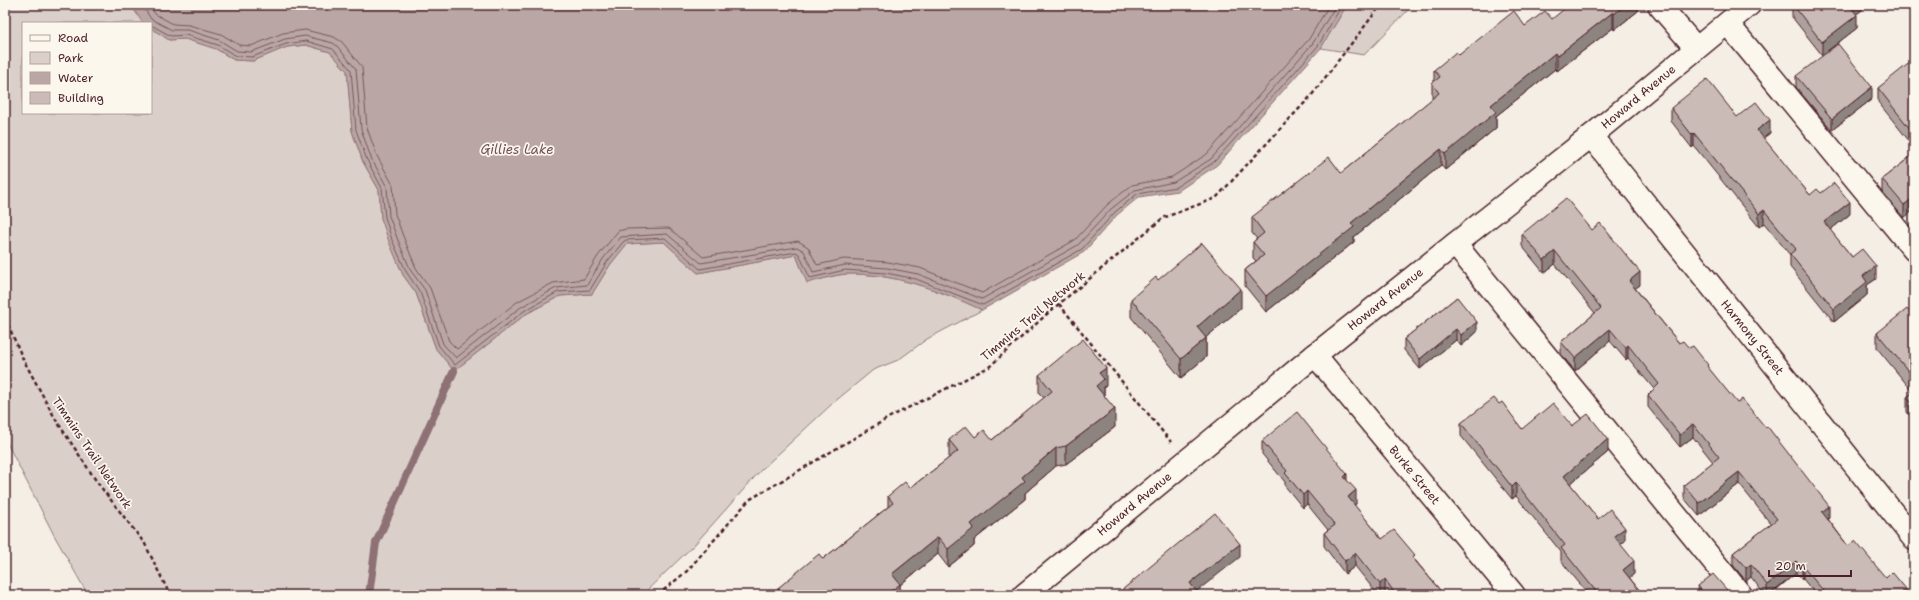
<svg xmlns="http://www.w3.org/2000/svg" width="1919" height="600" viewBox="0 0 1919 600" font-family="'Shantell Sans',sans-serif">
<rect width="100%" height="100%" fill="#f4eee4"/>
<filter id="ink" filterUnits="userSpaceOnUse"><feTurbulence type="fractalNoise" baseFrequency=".025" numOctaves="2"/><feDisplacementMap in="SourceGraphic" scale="8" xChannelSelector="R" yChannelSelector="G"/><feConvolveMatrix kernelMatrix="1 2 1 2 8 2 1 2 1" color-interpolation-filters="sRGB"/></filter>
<g filter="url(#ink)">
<!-- green -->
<g fill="#dbd0c9" stroke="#92787a">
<path d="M 5,5 L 131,5 L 144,23 L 23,23 L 23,113 L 151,113 L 151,28 L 169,40 L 185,39 L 217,49 L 234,60 L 253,61 L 287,47 L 306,45 L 330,52 L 347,71 L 352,131 L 363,162 L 379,190 L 381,218 L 403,275 L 416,293 L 436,349 L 454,371 L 526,314 L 560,296 L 592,294 L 610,265 L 626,244 L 664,242 L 698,273 L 796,255 L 807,282 C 820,280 834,275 846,274 C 894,273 939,290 982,310 L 927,339 L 898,360 L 873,370 L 833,403 L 761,470 L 694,545 L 642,595 L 88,595 L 54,535 L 5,439 Z"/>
<polygon points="1347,5 1413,5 1364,55 1321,48"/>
</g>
<!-- water -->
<path fill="#baa7a5" stroke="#8d7174" d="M 131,5 L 1347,5 L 1321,48 L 1217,165 L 1178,191 L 1139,197 L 1117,215 L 1084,252 L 982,310 C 939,290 894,273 846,274 C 834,275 820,280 807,283 L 796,255 L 698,273 L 664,242 L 627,244 L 610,265 L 592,294 L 560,296 L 526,314 L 454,371 L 436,349 L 416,293 L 403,275 L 389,242 L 381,218 L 379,190 L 363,162 L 352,131 L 347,71 L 330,52 L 306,45 L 287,47 L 253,61 L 234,60 L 216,49 L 185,39 L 169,40 L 151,28 L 151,23 L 142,22 Z"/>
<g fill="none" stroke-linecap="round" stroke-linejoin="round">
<!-- shore -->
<g stroke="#77555c" stroke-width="1">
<polyline points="142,5 151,19 172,30 188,30 219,40 237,51 251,52 285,39 305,36 333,43 337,46 356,69 361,129 371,158 387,187 389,216 397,238 411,271 425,290 443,344 456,358 521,307 556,288 587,285 603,259 621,237 667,234 701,263 797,247 804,251 813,272 845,265 887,268 918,274 982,299 1078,245 1111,209 1135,190 1174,182 1211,159 1313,43 1336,5"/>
<polyline points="149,5 155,14 173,24 189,25 221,34 239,45 251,46 283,33 305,30 334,37 342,42 362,67 367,128 377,156 393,185 395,214 403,236 416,268 430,288 449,341 457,349 517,302 553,283 584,279 598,256 618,231 626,229 669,228 703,257 798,241 808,247 817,265 844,259 888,262 920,268 982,293 1075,240 1107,205 1132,185 1172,177 1207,154 1309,39 1329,5"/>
<polyline points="151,25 171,36 186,35 218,45 236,56 252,57 286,44 306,41 333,49 351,70 356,130 367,160 382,188 385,217 392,240 407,273 420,292 439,346 455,365 524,311 558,292 590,290 607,262 623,242 626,240 665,238 700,269 796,252 799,254 810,278 845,270 886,273 916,279 983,305 1082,249 1115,212 1137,194 1176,187 1214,162 1318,46 1342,5"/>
</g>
<!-- stream -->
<polyline stroke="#8d7174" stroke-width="8" points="369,595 376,543 454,371"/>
<!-- minor casing -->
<g stroke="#4a1f2b" stroke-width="25">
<g id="minor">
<polyline points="1659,5 1696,48"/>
<polyline points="1728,24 1914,250"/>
<path id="s1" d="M 1591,136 L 1914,539"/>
<polyline points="1455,244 1741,595"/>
<path id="s2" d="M 1315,355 L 1514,595"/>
<path id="s3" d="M 1024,595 L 1315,355 L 1591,136 L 1749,5"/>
</g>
</g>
<!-- path -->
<g stroke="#4a1f2b" stroke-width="2.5" stroke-dasharray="4 3" stroke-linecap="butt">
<polyline points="1059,304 1171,442"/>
<polyline points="5,318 23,359 56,420 97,482 145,544 170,595"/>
<polyline points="658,595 687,571 749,500 890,417 989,367 1048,313 1163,218 1216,198 1311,96 1381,5"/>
</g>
<!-- minor -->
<use href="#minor" stroke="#fbf7ec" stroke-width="22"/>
</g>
<!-- wall -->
<g fill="#aea19d" stroke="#4a1f2b">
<polygon points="1638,5 1638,11 1614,30 1613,28 1557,71 1555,69 1496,116 1496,128 1445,170 1441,165 1354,237 1354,242 1266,312 1245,286 1245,270 1256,261 1253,258 1253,242 1257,239 1252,233 1252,217 1341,173 1432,99 1432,83 1434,82 1434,70 1459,55 1525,26 1552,19"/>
<polygon points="1792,5 1862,5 1862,10 1856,14 1857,28 1822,55 1792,17"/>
<polygon points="1914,63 1914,147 1878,102 1878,88"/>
<polygon points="1796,76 1872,99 1832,130 1796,87"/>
<polygon points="1671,108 1737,117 1770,133 1763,138 1810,195 1821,193 1850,214 1830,230 1852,257 1876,279 1867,285 1867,295 1834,322 1790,267 1790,255 1764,223 1759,227 1694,146 1692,148 1671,121"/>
<polygon points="1914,154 1904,218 1882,192 1882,179"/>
<polygon points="1592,230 1640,285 1635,288 1679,343 1689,348 1708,368 1829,518 1828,519 1848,546 1906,595 1816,595 1803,579 1802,580 1796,573 1770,595 1765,595 1751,577 1746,581 1733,565 1733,553 1771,524 1739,484 1699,516 1684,498 1684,485 1713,462 1693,437 1680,447 1648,407 1648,395 1654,389 1628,358 1626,360 1610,341 1575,371 1561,354 1561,342 1595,313 1555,264 1544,273 1522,246 1522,234"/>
<polygon points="1158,280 1241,308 1206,337 1206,357 1181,378 1131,317 1131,299"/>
<polygon points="1457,297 1477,332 1461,346 1456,340 1420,369 1404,350 1404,339"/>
<polygon points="1914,317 1914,421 1907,412 1907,397 1913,392 1877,348 1877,333"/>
<polygon points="1039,375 1106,386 1104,387 1104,395 1115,427 1066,464 1056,466 1025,493 1025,499 974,540 974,546 948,567 938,554 900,585 900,595 778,595 778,588 823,559 888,507 888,496 910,488 949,458 949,440 975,437 992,440 1044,398 1039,393"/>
<polygon points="1499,404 1522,429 1572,426 1608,452 1570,484 1598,519 1625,541 1620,544 1634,574 1629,577 1643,595 1589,595 1561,561 1561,552 1516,496 1512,499 1461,436 1461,423"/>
<polygon points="1262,441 1347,480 1356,504 1354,505 1382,539 1415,560 1444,595 1387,595 1385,593 1382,595 1378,595 1355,566 1345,574 1324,546 1324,533 1328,530 1307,504 1303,508 1285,486 1285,482 1262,454"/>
<polygon points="1698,586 1727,595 1699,595 1698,593"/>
</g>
<!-- shaded-wall -->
<g fill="#8d837f" stroke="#4a1f2b">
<polygon points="1625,5 1638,5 1638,11 1614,30 1614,14"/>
<polygon points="1851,5 1862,5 1862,10 1850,19 1850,6"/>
<polygon points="1613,12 1613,28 1557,71 1557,56"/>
<polygon points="1857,15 1857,28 1822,55 1822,42"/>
<polygon points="1555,53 1555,69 1496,116 1496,128 1445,170 1445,154 1491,105"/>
<polygon points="1872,87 1872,99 1832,130 1832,119"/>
<polygon points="1770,120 1770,133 1757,143 1757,130"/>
<polygon points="1694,133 1694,146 1692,148 1692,135"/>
<polygon points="1441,149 1441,165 1354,237 1354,242 1266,312 1266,296 1351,223"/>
<polygon points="1914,197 1914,210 1904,218 1904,205"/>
<polygon points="1850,202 1850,214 1824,235 1824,222"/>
<polygon points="1764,210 1764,223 1759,227 1759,214"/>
<polygon points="1555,251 1555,264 1544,273 1544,260"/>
<polygon points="1876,266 1876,279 1867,285 1867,295 1834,322 1834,309 1863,276"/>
<polygon points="1640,272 1640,285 1629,293 1629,281"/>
<polygon points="1241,289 1241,308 1197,345 1197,327"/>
<polygon points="1477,322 1477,332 1461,346 1461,335"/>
<polygon points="1456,329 1456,340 1420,369 1420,359"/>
<polygon points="1610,329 1610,341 1575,371 1575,358"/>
<polygon points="1206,338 1206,357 1181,378 1181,359"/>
<polygon points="1628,345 1628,358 1626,360 1626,348"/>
<polygon points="1106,368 1106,386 1104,387 1104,397 1096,386 1099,373"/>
<polygon points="1115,409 1115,427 1066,464 1066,446"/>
<polygon points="1693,424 1693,437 1680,447 1680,435"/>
<polygon points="1608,439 1608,452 1564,489 1564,476"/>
<polygon points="1056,448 1056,466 1025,493 1025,499 974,540 974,546 948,567 948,549 971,524 1022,477"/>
<polygon points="1739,472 1739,484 1699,516 1699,503"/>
<polygon points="1347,474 1347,488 1344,477"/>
<polygon points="1516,483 1516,496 1512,499 1512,487"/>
<polygon points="1356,490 1356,504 1348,510 1348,497"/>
<polygon points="1307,491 1307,504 1303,508 1303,495"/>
<polygon points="1829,506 1829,518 1822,524 1822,512"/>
<polygon points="1625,528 1625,541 1614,549 1614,536"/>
<polygon points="938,537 938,554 900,585 900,595 887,595 892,574"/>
<polygon points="1240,544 1240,557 1192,595 1190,583"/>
<polygon points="1355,553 1355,566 1345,574 1345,561"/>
<polygon points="1634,561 1634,574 1623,583 1623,570"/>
<polygon points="1796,561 1796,573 1770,595 1767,595 1767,585"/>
<polygon points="1751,564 1751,577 1746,581 1746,568"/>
<polygon points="1803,567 1803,579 1802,580 1802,568"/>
<polygon points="1385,579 1385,593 1382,595 1380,595 1380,584"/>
<polygon points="1906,589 1906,595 1899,595"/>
<polygon points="1727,590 1727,595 1721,595"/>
</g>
<!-- building -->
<g fill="#cabbb6" stroke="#4a1f2b">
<polygon points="1569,5 1625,5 1614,14 1613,12 1557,56 1555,53 1491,105 1496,112 1445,154 1441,149 1351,223 1354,227 1266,296 1245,270 1264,255 1253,242 1264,233 1252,217 1329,157 1341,173 1439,93 1432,83 1440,77 1434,70 1456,52 1459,55 1514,11 1525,26 1545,11 1552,19"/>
<polygon points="1793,5 1851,5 1850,6 1857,15 1822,42"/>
<polygon points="1838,44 1872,87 1832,119 1796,76"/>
<polygon points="1912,61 1914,63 1914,134 1878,88"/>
<polygon points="1707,79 1737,117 1756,102 1770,120 1757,130 1810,195 1817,189 1821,193 1834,183 1850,202 1824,222 1852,257 1862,249 1876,266 1863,276 1867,282 1834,309 1790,254 1796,249 1764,210 1759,214 1694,133 1692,135 1671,108"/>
<polygon points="1914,154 1914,197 1904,205 1882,179"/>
<polygon points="1566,198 1592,230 1600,223 1640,272 1629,281 1679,343 1683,341 1689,348 1693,346 1708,365 1707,366 1737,403 1742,399 1766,428 1767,426 1829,506 1822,512 1848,546 1855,541 1886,578 1892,572 1906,589 1899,595 1827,595 1803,567 1802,568 1796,561 1767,585 1751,564 1746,568 1733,553 1777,519 1739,472 1699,503 1684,485 1719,457 1693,424 1680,435 1648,395 1659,384 1628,345 1626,348 1610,329 1575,358 1561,342 1601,308 1555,251 1544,260 1522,234"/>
<polygon points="1202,243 1241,289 1197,327 1206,338 1181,359 1131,299 1156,277 1158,280"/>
<polygon points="1457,297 1477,322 1461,335 1456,329 1420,359 1404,339"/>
<polygon points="1907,309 1914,317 1914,378 1877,333"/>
<polygon points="1083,339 1106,368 1099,373 1104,379 1096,386 1115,409 1066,446 1056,448 1022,477 1025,481 971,524 974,528 948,549 938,537 892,574 900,584 887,595 784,595 778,588 819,554 823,559 893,503 888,496 905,482 910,488 958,451 949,440 966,426 975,437 984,430 992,440 1052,391 1039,375"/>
<polygon points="1914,392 1914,406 1907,397"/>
<polygon points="1494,398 1499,404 1502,402 1522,429 1553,403 1572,426 1588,414 1608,439 1564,476 1598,519 1610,509 1625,528 1614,536 1634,561 1623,570 1643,595 1599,595 1561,548 1565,545 1516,483 1512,487 1461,423"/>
<polygon points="1297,412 1347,474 1344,477 1356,490 1348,497 1382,539 1394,530 1415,555 1412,557 1444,595 1396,595 1385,579 1380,584 1355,553 1345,561 1324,533 1335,525 1307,491 1303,495 1285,473 1287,471 1262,441"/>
<polygon points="1215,513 1240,544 1190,583 1199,595 1116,595"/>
<polygon points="1713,574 1727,590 1721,595 1705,595 1698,586"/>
</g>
</g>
<g text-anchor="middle" stroke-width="3.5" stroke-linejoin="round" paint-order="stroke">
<!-- street labels -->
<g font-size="12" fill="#4a1f2b" stroke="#fbf7ec">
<text dy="4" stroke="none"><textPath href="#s3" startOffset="791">Howard Avenue</textPath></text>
<text dy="4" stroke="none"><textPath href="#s3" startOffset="467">Howard Avenue</textPath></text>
<text transform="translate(1033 316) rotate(-40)" y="4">Timmins Trail Network</text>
<text dy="4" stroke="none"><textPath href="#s1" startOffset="258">Harmony Street</textPath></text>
<text transform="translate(92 453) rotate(56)" y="4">Timmins Trail Network</text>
<text dy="4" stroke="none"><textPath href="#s2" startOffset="156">Burke Street</textPath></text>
<text dy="4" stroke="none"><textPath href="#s3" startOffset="143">Howard Avenue</textPath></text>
</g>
<!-- water labels -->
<g font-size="13" font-style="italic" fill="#714f56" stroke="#fbf7ec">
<text x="517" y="154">Gillies Lake</text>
</g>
</g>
<!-- margin -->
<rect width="1919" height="600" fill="none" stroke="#fbf7ec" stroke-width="20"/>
<rect x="10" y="10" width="1899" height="580" fill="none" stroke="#4a1f2b" stroke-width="1.5" filter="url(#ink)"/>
<!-- legend -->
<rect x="22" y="22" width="130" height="92" fill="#fbf7ec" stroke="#b4a19f"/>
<rect x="30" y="35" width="20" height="6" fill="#fbf7ec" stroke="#b4a19f"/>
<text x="58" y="42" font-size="12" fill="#4a1f2b">Road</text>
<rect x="30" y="52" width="20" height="12" fill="#dbd0c9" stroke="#b4a19f"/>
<text x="58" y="62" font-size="12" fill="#4a1f2b">Park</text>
<rect x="30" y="72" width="20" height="12" fill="#baa7a5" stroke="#b4a19f"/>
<text x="58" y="82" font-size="12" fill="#4a1f2b">Water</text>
<rect x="30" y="92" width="20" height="12" fill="#cabbb6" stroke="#b4a19f"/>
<text x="58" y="102" font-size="12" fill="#4a1f2b">Building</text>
<!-- scale -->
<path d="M1769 570v6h82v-6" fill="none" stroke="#4a1f2b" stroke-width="2"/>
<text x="1775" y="570" font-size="12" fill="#4a1f2b" stroke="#fbf7ec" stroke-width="3" paint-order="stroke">20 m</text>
</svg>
